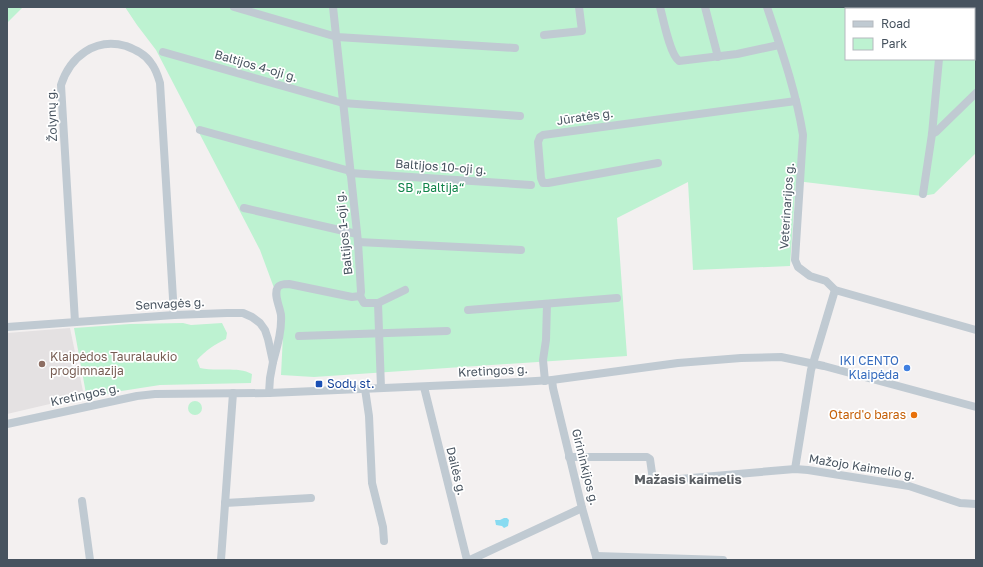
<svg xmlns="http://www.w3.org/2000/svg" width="983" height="567" viewBox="0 0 983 567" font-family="'Golos Text',sans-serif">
<rect width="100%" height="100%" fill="#f3f0f0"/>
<!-- education -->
<polygon fill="#e4e1e2" points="70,328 84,396 7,414 7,333"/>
<!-- green -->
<g fill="#bdf2d1" fill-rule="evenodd">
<polygon points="7,7 23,7 7,23"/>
<path d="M 125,7 L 976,7 L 976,153 L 934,194 L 922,196 L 796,181 L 790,266 L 693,270 L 688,182 L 617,218 L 627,356 L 314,377 L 281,375 L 284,315 L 260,250 L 156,50 L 137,25 ZM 846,9 L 974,9 L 974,59 L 846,59 Z"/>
<path d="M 183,323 L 191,325 L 222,323 L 227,333 L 226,339 C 215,344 205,351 197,360 L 200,368 C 217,372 237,366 252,374 L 251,383 L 160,385 L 115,392 L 87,399 L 74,328 L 130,324 Z"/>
<circle cx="195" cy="408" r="7"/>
</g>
<!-- water -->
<polygon fill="#88dbf1" points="504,518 507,518 509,520 508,526 504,528 502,526 496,525 495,520 500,520"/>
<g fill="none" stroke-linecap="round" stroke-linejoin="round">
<!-- minor -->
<g stroke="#c0cad2" stroke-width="8">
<polyline points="234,7 337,37 515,48"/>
<path d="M 660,7 C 663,18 670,55 679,61 L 737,54 L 779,45"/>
<polyline points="705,7 718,57"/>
<path d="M 767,7 C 781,49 796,91 803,135 L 796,244 L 795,260 L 798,267 L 810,276 L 826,281 L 835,290 L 976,330"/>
<polyline points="880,7 881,9"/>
<polyline points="544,35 582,31 579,7"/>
<polyline points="163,52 343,103 520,116"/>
<polyline points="200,130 350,171"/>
<polyline points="932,134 936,132 976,93"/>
<polyline points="658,163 548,183 543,183 541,178 538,142 540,137 543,135 796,101"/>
<polyline points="350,173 531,185"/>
<polyline points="923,194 932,134 939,59"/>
<polyline points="244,208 357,234"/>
<polyline points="358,242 521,250"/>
<polyline points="360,296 364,303 378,303 381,388"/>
<polyline points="378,303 405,290"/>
<polyline points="468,310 617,298"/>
<path d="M 75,322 L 61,85 C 70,57 95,37 126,46 C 136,50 145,54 151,63 C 156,69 158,76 160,83 L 174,315"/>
<polyline points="7,327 174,315 227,313 243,313 252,317 260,323 265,330 268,339 273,362 270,378 269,393"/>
<polyline points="299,336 447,331"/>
<path d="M 273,362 C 277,347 282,331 281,315 C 280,307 273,294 278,287 C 280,284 286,284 289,284 L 352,297 L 360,296 L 361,292 L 358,242 L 333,7"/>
<polyline points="552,380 553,388 582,508 597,560"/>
<polyline points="545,381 543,360 546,340 547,304"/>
<polyline points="424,387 467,560"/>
<polyline points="365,389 369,416 372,483 383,527 384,541"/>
<polyline points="7,424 137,396 155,394 269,393 519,382 552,380 678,363 741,358 781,357 824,366 976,407"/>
<polyline points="569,457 647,457 650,459 653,480 656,481 795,469 808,470 909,486 960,503 976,504"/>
<polyline points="795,469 811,370 835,290"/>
<polyline points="82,501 90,560"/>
<polyline points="225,503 311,498"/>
<polyline points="596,556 723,560"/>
<polyline points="221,560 233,393"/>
<polyline points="470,560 582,508"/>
</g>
</g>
<!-- markers -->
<circle fill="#8d6e63" stroke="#fff" stroke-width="1.5" cx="42" cy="364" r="4"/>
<circle fill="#3f7fe0" stroke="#fff" stroke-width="1.5" cx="907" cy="368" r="4"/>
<rect fill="#1a4fb4" stroke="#fff" stroke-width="1.5" x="315" y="380" width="8" height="8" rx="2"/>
<circle fill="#e8710a" stroke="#fff" stroke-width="1.5" cx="914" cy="415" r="4"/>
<g text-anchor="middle" stroke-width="3.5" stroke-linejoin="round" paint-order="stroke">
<!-- street labels -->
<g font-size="12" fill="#47535f" stroke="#fff">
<text transform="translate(256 66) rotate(16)" y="4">Baltijos 4-oji g.</text>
<text transform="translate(52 115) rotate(-92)" y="4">Žolynų g.</text>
<text transform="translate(585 117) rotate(-8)" y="4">Jūratės g.</text>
<text transform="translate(441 167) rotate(4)" y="4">Baltijos 10-oji g.</text>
<text transform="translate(787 206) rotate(-86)" y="4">Veterinarijos g.</text>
<text transform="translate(344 233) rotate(-96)" y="4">Baltijos 1-oji g.</text>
<text transform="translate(170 304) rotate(-3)" y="4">Senvagės g.</text>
<text transform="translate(493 371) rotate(-3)" y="4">Kretingos g.</text>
<text transform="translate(85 395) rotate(-12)" y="4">Kretingos g.</text>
<text transform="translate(585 467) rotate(76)" y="4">Girininkijos g.</text>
<text transform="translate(862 467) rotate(9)" y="4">Mažojo Kaimelio g.</text>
<text transform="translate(456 471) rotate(76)" y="4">Dailės g.</text>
</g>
<!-- park labels -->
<g font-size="12" fill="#12854b" stroke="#fff">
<text x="431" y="192">SB „Baltija“</text>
</g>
<!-- education labels -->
<g font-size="12" fill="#785e54" stroke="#fff" text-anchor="start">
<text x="50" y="361">Klaipėdos Tauralaukio<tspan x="50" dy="14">progimnazija</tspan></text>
</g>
<!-- shop labels -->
<g font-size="12" fill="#366cbe" stroke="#fff" text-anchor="end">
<text x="899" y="365">IKI CENTO<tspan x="899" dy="14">Klaipėda</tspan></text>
</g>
<!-- transit labels -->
<g font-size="12" fill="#164399" stroke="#fff" text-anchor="start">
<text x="327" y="388">Sodų st.</text>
</g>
<!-- food labels -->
<g font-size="12" fill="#c56008" stroke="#fff" text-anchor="end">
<text x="906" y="419">Otard'o baras</text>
</g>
<!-- neighbourhood labels -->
<g font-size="13" font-weight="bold" fill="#5c6065" stroke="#fff">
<text x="688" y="484">Mažasis kaimelis</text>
</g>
</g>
<!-- border -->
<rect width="983" height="567" fill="none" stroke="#47535f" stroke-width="16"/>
<!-- legend -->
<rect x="845" y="8" width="130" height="52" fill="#ffffff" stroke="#b5babf"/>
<rect x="853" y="21" width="20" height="6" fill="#c0cad2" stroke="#b5babf"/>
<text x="881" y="28" font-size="12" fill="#47535f">Road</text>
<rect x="853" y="38" width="20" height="12" fill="#bdf2d1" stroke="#b5babf"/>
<text x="881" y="48" font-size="12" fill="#47535f">Park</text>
</svg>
